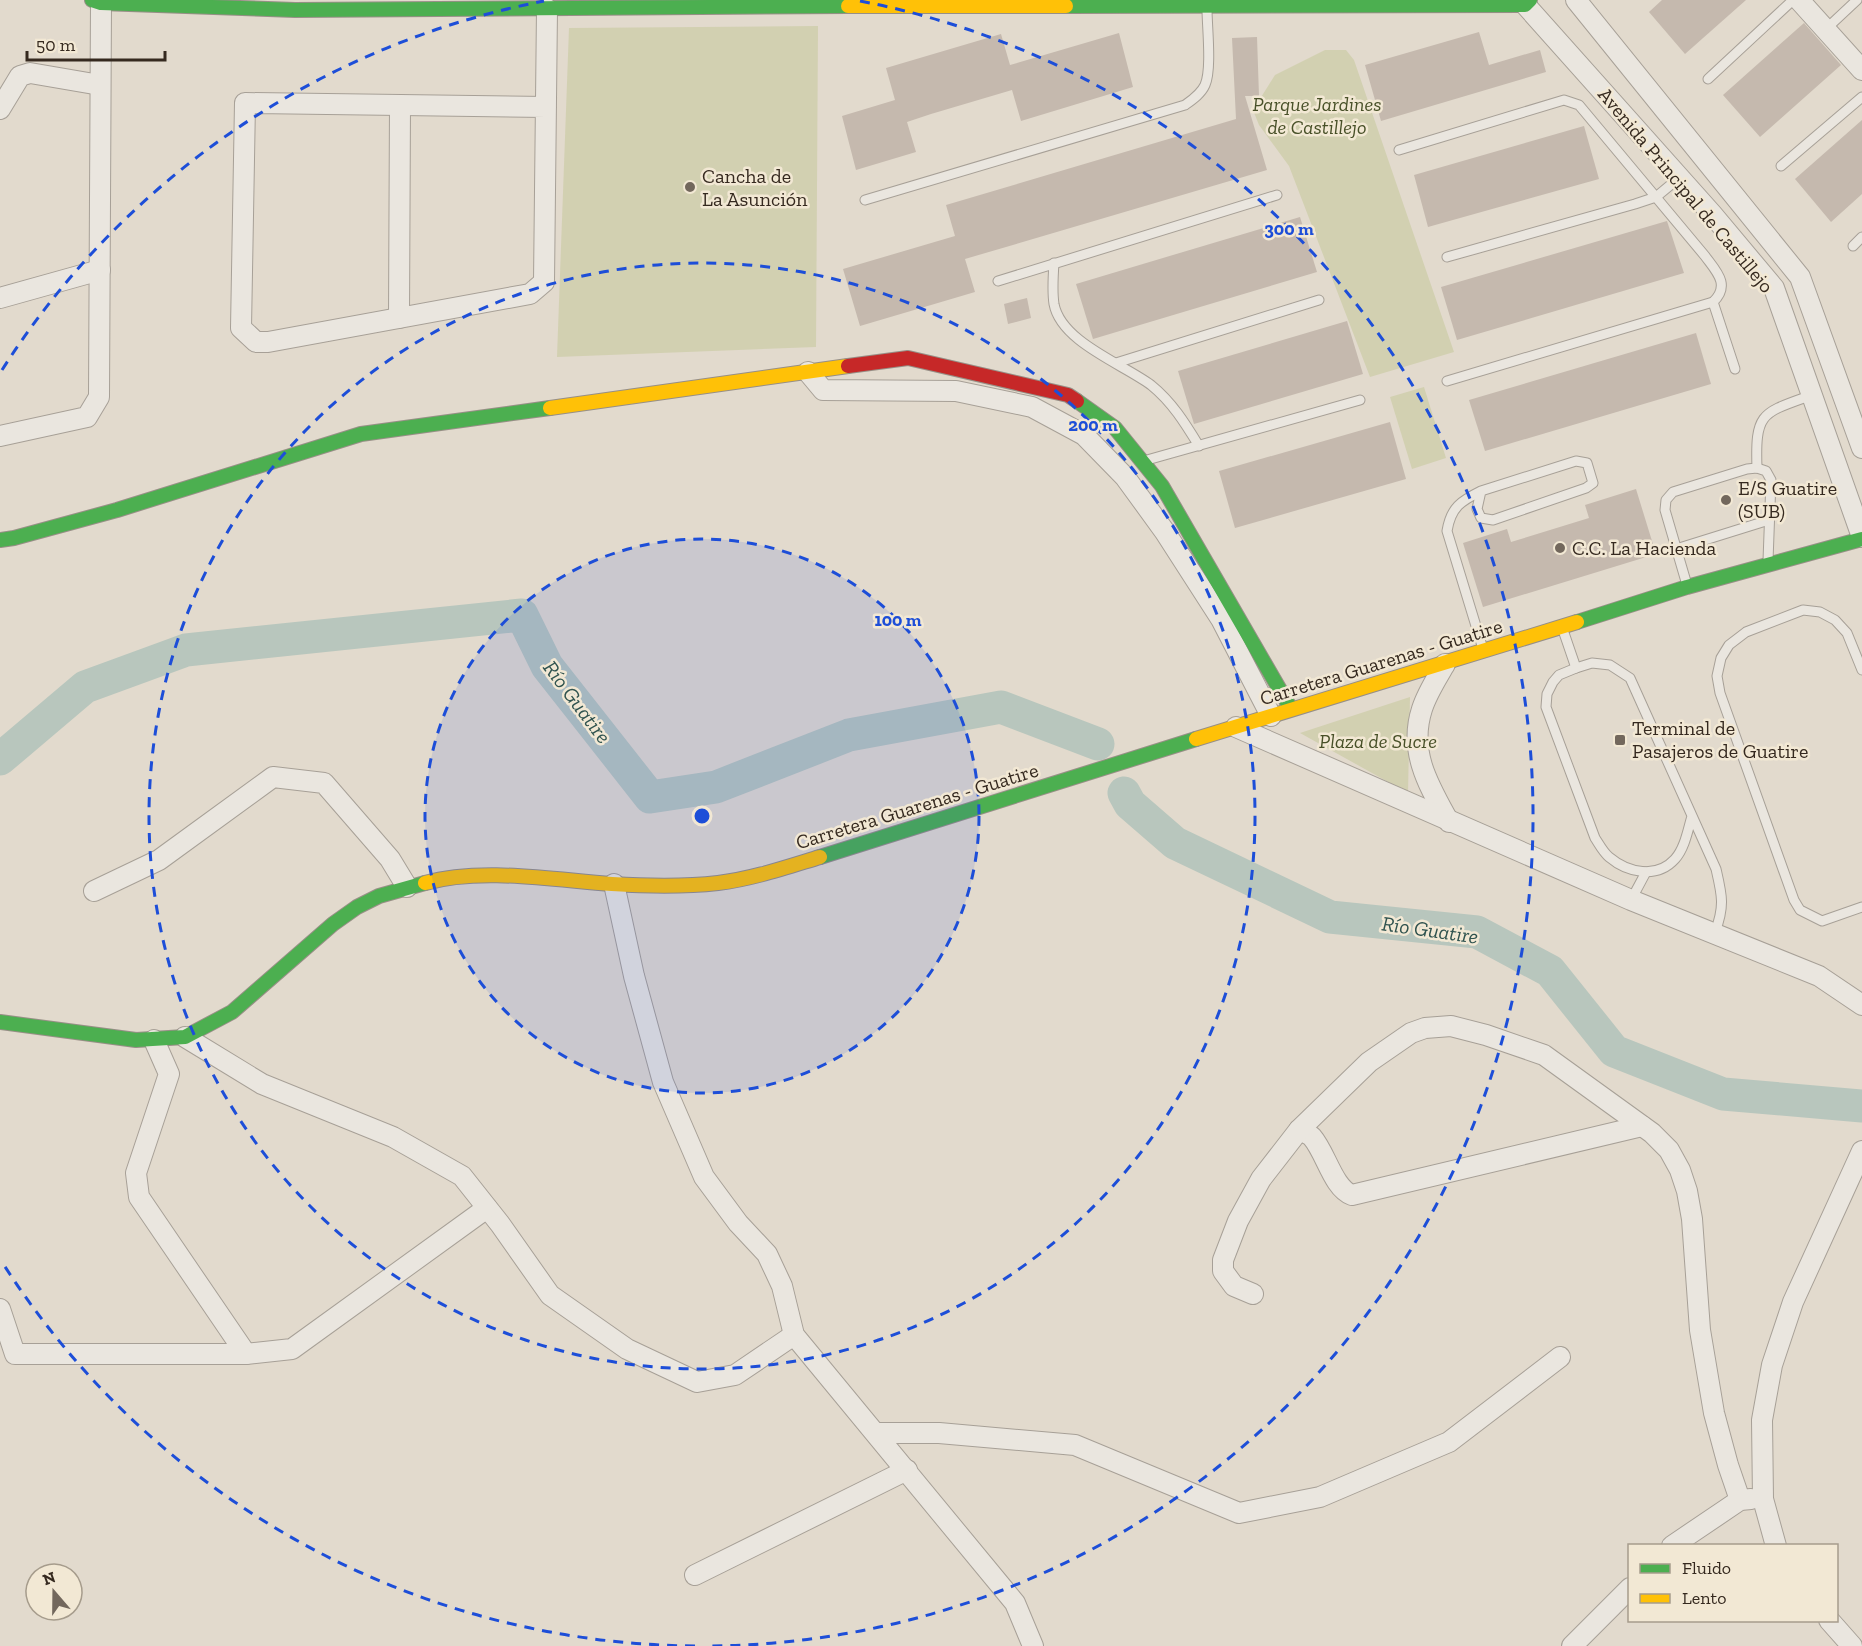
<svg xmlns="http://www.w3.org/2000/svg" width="1862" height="1646" viewBox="0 0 1862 1646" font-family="'Zilla Slab',serif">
<rect width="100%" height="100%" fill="#e2dacd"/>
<!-- green -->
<g fill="#d2d0b1">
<polygon points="818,26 816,347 557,357 569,28"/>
<polygon points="1325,50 1346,50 1354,60 1454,352 1370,377 1289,166 1259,125 1253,110 1275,75"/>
<polygon points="1424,387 1446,458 1412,469 1390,397"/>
<polygon points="1410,697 1408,793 1300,733"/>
</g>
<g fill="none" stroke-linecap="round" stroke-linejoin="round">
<!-- river -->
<g stroke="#b8c6bd" stroke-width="33">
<polyline points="0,759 85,687 186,650 522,615 547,666 650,797 716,787 849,735 1001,707 1098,744"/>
<polyline points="1124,793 1130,804 1175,843 1330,917 1477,932 1550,971 1614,1051 1723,1094 1862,1106"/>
</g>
</g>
<!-- building -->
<g fill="#c5b9ae">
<polygon points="1662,0 1746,0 1685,54 1649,12"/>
<polygon points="1804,23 1841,65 1760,137 1723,95"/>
<polygon points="1479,32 1489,65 1540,50 1546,72 1381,121 1365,65"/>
<polygon points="1119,33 1133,87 1021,121 1012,90 931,114 907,122 916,152 856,170 842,116 895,100 886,68 1001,34 1010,65"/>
<polygon points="1257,37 1259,96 1245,96 1267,170 965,259 975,292 860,326 843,269 955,236 946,205 1236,119 1232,38"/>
<polygon points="1862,120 1862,194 1831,222 1795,179"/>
<polygon points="1584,126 1599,179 1428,227 1414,175"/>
<polygon points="1300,217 1317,272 1093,339 1076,284"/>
<polygon points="1667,221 1684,273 1457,340 1441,287"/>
<polygon points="1027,298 1031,318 1008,324 1004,304"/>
<polygon points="1347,321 1363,374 1194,424 1178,371"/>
<polygon points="1696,333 1711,384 1485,451 1469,400"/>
<polygon points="1390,422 1406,479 1235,528 1219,471"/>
<polygon points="1636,489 1656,554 1483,607 1463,543 1507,529 1511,542 1589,518 1585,505"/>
</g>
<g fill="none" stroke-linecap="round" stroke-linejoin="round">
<!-- lane casing -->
<g stroke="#a7a097" stroke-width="11">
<g id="lane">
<polyline points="1826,29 1857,0"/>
<polyline points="1708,79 1793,0"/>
<path d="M 1399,150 L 1564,100 L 1579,105 L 1705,256 C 1716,271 1731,285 1713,302 L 1447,381"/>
<polyline points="1781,166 1862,97"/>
<path d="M 865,200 L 1185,105 C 1192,100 1201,94 1205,85 C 1212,69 1207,27 1207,9"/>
<polyline points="1853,246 1862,237"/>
<polyline points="1447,257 1635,204 1656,197 1680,177"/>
<path d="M 1054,263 C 1053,277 1052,291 1054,304 C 1061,342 1123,364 1151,385 C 1172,402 1185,423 1199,446"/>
<polyline points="998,281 1277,195"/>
<polyline points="1713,302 1735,369"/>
<polyline points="1116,363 1319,300"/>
<polyline points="1147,460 1360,400"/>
<path d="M 1757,468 C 1755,412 1762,413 1812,395"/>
<path d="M 1481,491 L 1477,509 L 1481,518 L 1493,520 L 1586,488 L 1593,483 L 1587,463 L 1576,461 L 1481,491 C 1461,501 1451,507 1447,531 L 1483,649"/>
<polyline points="1676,549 1769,520"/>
<polyline points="1687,585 1665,510 1666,500 1673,492 1747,469 1757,468 1766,471 1771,480 1768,561"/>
<polyline points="1563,630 1576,668"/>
<polyline points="1862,670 1847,633 1835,620 1820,612 1803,610 1746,632 1729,645 1721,658 1717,676 1720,693 1794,900 1800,910 1822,921 1862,907"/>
<path d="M 1692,816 C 1688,829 1685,848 1675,859 C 1657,879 1628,873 1609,857 C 1603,852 1599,844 1595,838 L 1546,707 L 1547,694 L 1553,682 L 1559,675 L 1576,668 L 1592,663 L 1610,665 L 1630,678 L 1716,869 C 1722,895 1725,906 1715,932"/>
<polyline points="1631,900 1646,872"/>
</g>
</g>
<!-- street casing -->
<g stroke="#a7a097" stroke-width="22">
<g id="street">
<polyline points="1521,0 1712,214 1774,288 1862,537"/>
<polyline points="1576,0 1800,277 1862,448"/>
<polyline points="1799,0 1862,70"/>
<polyline points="546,107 245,103 241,328 256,342 268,342 530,294 544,282 547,9"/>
<polyline points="0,109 20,76 30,73 100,85"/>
<polyline points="0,298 100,270"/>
<polyline points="399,318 400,105"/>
<polyline points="808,372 823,390 956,391 1032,407 1084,435 1125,477 1165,532 1221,619 1271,716"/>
<polyline points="0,436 87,417 99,397 101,3"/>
<path d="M 1445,664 C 1437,678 1427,693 1422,709 C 1408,752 1429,786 1449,822"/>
<polyline points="1236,727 1631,900 1819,976 1862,1005"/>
<polyline points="614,884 634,976 663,1082 704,1177 738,1223 767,1254 782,1286 794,1335 1015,1603 1033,1646"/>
<polyline points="94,891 159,860 273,777 324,783 390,859 407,887"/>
<polyline points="185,1037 262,1084 393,1137 462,1176 500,1224 550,1295 627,1349 697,1382 735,1375 794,1335"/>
<polyline points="154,1040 169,1074 136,1173 139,1197 246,1354"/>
<path d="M 1299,1130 C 1303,1132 1309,1134 1312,1137 C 1326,1153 1333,1188 1352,1195 L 1642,1126"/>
<polyline points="1253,1294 1234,1286 1223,1271 1223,1260 1238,1221 1261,1179 1299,1130 1369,1062 1411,1033 1425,1028 1451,1026 1486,1035 1544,1055 1652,1133 1669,1150 1680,1170 1687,1191 1692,1219 1700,1330 1714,1413 1728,1465 1740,1500"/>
<polyline points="0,1309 15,1354 246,1354 292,1349 487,1208"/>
<polyline points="877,1433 939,1433 1075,1445 1239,1513 1320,1497 1449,1442 1560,1357"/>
<polyline points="1672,1546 1740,1500 1751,1499"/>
<polyline points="1776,1546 1763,1499 1762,1420 1772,1365 1793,1302 1862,1151"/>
<polyline points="695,1575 907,1470"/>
<polyline points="1829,1620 1852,1646"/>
<polyline points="1572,1646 1630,1588"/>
</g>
</g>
<!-- fast casing -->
<g stroke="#978f86" stroke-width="16">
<g id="fast">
<polyline points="92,0 101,3 295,10 848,6"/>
<polyline points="1066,6 1525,5 1530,0"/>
<polyline points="1077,401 1115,428 1162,486 1291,709"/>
<polyline points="0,540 14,538 117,510 361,434 550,408"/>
<polyline points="1577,622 1687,587 1862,539"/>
<polyline points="820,857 1196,739"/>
<polyline points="0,1022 136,1040 185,1037 232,1012 333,924 357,907 379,896 425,883"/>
</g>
</g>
<!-- slow casing -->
<g stroke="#978f86" stroke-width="16">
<g id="slow">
<polyline points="848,6 1066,6"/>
<polyline points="550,408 848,366"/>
<polyline points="1196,739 1577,622"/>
<path d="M 425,883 C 481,867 554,880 612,884 C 646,886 683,887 718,883 C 752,879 787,867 820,857"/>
</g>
</g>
<!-- jam casing -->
<g stroke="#978f86" stroke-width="16">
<polyline id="jam" points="848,366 908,358 1068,395 1077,401"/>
</g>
<!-- lane -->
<use href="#lane" stroke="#eae6df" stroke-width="9"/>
<!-- street -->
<use href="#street" stroke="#eae6df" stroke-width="20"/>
<!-- fast -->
<use href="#fast" stroke="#4caf50" stroke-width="14"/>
<!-- slow -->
<use href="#slow" stroke="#ffc107" stroke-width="14"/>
<!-- jam -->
<use href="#jam" stroke="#c62828" stroke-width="14"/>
</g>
<!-- distance rings -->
<circle cx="702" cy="816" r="277" fill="#1d4ed8" fill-opacity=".12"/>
<g fill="none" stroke="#1d4ed8" stroke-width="3" stroke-dasharray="10 8">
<circle cx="702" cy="816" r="277"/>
<circle cx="702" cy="816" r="553"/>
<path d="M695 1646A830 830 0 0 1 2 1262M2 370A830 830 0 0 1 544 1M860 1A830 830 0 0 1 709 1646"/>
</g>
<!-- markers -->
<g fill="#72675c" stroke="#f2e8d4" stroke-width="2">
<circle cx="690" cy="187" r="6"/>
<circle cx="1726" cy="500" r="6"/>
<circle cx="1560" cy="548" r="6"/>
<rect x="1614" y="734" width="12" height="12" rx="3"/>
</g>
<g text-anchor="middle" stroke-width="5" stroke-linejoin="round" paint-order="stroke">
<!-- park labels -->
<g font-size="20" font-style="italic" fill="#485028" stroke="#f2e8d4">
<text x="1317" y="111">Parque Jardines<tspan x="1317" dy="23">de Castillejo</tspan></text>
<text x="1378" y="748">Plaza de Sucre</text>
</g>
<!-- poi labels -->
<g font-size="20" fill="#35291f" stroke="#f2e8d4" text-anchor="start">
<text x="702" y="183">Cancha de<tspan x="702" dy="23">La Asunción</tspan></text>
<text x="1738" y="495">E/S Guatire<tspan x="1738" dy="23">(SUB)</tspan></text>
<text x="1572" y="555">C.C. La Hacienda</text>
<text x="1632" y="735">Terminal de<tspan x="1632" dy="23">Pasajeros de Guatire</tspan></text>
</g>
<!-- street labels -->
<g font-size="20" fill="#35291f" stroke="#f2e8d4">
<text transform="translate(1686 190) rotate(50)" y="7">Avenida Principal de Castillejo</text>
<text transform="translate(1381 662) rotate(-17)" y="7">Carretera Guarenas - Guatire</text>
<text transform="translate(917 806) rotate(-17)" y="7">Carretera Guarenas - Guatire</text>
</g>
<!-- water labels -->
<g font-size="21" font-style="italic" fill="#30534f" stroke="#f2e8d4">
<text transform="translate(577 702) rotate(53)" y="7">Río Guatire</text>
<text transform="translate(1430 930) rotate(8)" y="7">Río Guatire</text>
</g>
</g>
<circle cx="702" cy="816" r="9" fill="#1d4ed8" stroke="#f2e8d4" stroke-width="3"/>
<g font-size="18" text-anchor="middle" font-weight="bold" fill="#1d4ed8" stroke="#f2e8d4" stroke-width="5" stroke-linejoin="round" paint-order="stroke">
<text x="1289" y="235">300 m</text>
<text x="1093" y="431">200 m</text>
<text x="898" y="626">100 m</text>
</g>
<!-- legend -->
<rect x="1628" y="1544" width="210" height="78" fill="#f2e8d4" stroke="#a69c8c" stroke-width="1.5"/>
<rect x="1640" y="1564" width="30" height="9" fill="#4caf50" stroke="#a69c8c" stroke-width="1.5"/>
<text x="1682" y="1574" font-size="18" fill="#35291f">Fluido</text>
<rect x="1640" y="1594" width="30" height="9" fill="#ffc107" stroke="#a69c8c" stroke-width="1.5"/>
<text x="1682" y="1604" font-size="18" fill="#35291f">Lento</text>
<!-- north arrow -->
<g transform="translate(54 1592) rotate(340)"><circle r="28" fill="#f2e8d4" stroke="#a69c8c" stroke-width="1.5"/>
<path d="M0-4.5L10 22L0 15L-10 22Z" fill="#72675c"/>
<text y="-9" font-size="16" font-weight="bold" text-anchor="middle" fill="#35291f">N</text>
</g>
<!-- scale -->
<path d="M27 51v9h138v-9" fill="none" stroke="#35291f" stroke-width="3"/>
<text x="36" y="51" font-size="18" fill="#35291f" stroke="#f2e8d4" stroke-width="4.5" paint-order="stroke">50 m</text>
</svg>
